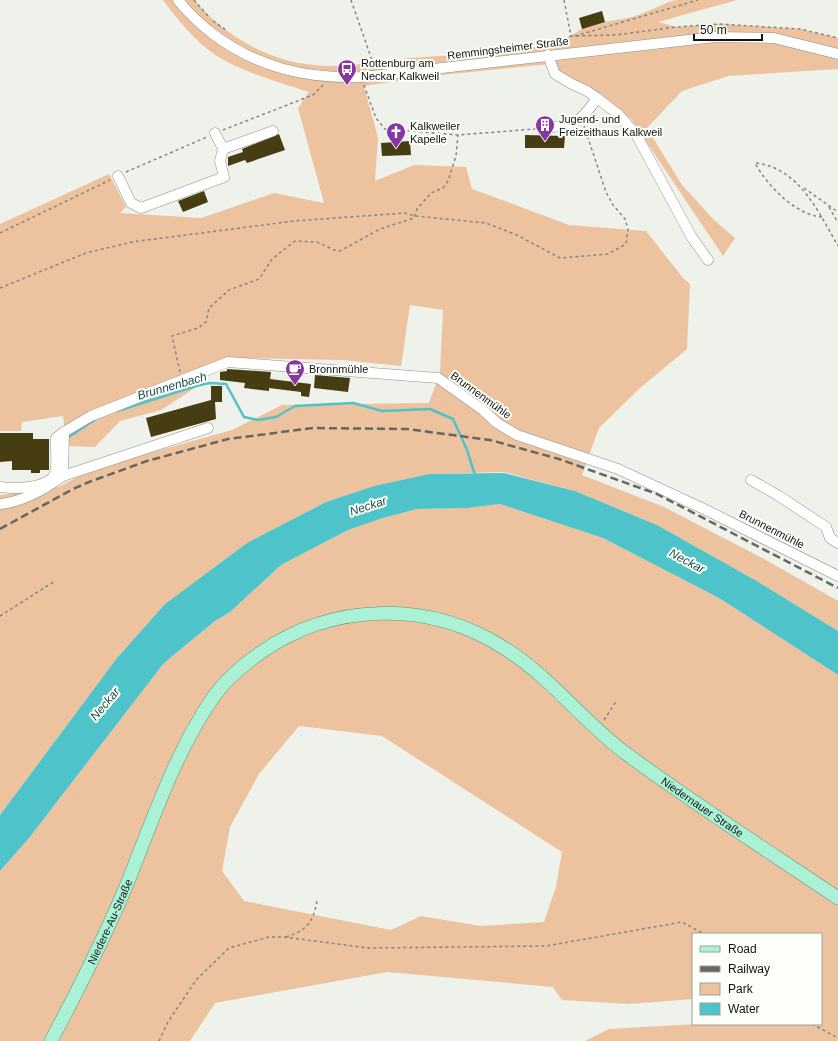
<svg xmlns="http://www.w3.org/2000/svg" width="838" height="1041" viewBox="0 0 838 1041" font-family="Arial,sans-serif">
<rect width="100%" height="100%" fill="#eef2eb"/>
<!-- green -->
<g fill="#ecc29f" fill-rule="evenodd">
<path d="M 163,0 L 194,0 C 224,35 266,60 313,65 C 347,69 389,59 424,57 C 467,54 513,54 555,42 C 566,39 573,34 582,29 C 598,21 616,21 632,17 C 647,13 662,3 677,0 C 695,0 719,0 737,0 L 658,22 L 677,27 L 719,24 L 800,29 L 838,38 L 838,69 L 728,76 L 682,91 L 647,128 L 682,185 L 714,220 L 735,238 L 723,256 L 631,119 L 592,89 L 555,74 L 550,64 L 431,76 L 364,86 L 378,138 L 375,181 L 414,165 L 466,167 L 472,189 L 569,225 L 646,231 L 683,278 L 690,284 L 687,349 L 640,388 L 599,428 L 582,475 L 664,507 L 766,560 L 838,601 L 838,631 L 755,580 L 657,525 L 575,491 L 504,472 L 429,474 L 374,486 L 326,502 L 247,543 L 165,604 L 117,658 L 0,815 L 0,495 L 59,487 L 92,469 L 232,430 L 282,405 L 429,403 L 440,372 L 443,310 L 410,305 L 401,366 L 343,360 L 241,358 L 206,376 L 204,382 L 161,410 L 120,421 L 95,447 L 67,446 L 63,416 L 22,422 L 21,431 L 0,431 L 0,224 L 109,174 L 126,207 L 120,213 L 201,218 L 274,193 L 324,203 L 298,108 L 309,92 C 279,82 241,72 214,54 C 194,40 178,20 163,0 Z"/>
<path d="M 500,504 L 603,538 L 719,598 L 838,675 L 838,1041 L 585,1041 L 609,1029 L 696,1024 L 821,1024 L 821,934 L 693,934 L 693,999 L 629,1004 L 562,1000 L 553,987 L 387,972 L 215,1003 L 190,1041 L 0,1041 L 0,871 L 29,838 L 164,663 L 215,621 L 230,612 L 281,565 L 348,530 L 383,518 L 417,509 L 467,508 ZM 299,726 L 382,736 L 562,852 L 556,887 L 544,922 L 481,926 L 421,916 L 391,930 L 244,901 L 222,871 L 230,827 L 259,774 Z"/>
</g>
<!-- water -->
<polygon fill="#4fc3ca" points="504,473 575,491 657,525 755,580 838,631 838,675 719,598 603,538 500,504 467,508 417,509 383,518 348,530 281,565 230,612 215,621 164,663 29,838 0,871 0,815 117,658 165,604 247,543 326,502 374,486 429,474"/>
<g fill="none" stroke-linecap="round" stroke-linejoin="round">
<!-- stream -->
<g stroke="#4fc3ca" stroke-width="2.5">
<polyline points="117,411 196,386 209,383 226,384 244,417 258,420 276,417 295,406 353,403 382,411 430,409 453,419 467,450 475,475"/>
<polyline points="67,438 96,419"/>
</g>
</g>
<!-- building -->
<g fill="#473d12">
<polygon points="602,11 605,22 582,29 579,18"/>
<polygon points="279,134 285,150 247,163 245,160 228,166 228,157 243,152 242,149"/>
<polygon points="525,135 565,136 564,148 525,148"/>
<polygon points="410,141 411,155 382,156 381,143"/>
<polygon points="204,191 208,202 183,212 178,201"/>
<polygon points="227,369 271,372 270,379 311,384 309,397 301,396 301,392 269,388 269,391 244,388 245,383 220,380 220,372 227,371"/>
<polygon points="315,375 350,378 348,392 314,388"/>
<polygon points="211,386 222,386 222,402 215,402 216,419 151,437 146,418 211,400"/>
<polygon points="0,433 33,433 33,439 49,439 49,470 40,470 40,473 31,473 31,470 12,470 12,461 0,462"/>
</g>
<g fill="none" stroke-linecap="round" stroke-linejoin="round">
<!-- minor casing -->
<g stroke="#8e918c" stroke-width="11">
<g id="minor">
<path d="M 178,0 C 188,13 200,24 213,34 C 258,68 307,79 363,77 L 715,37 L 774,38 L 838,54"/>
<polyline points="548,55 555,74 572,84 587,91 597,98 619,115 637,136 691,236 708,260"/>
<path d="M 545,128 C 576,124 579,124 597,98"/>
<polyline points="215,133 223,149 273,131"/>
<polyline points="118,176 131,203 141,208 224,177 220,161 223,149"/>
<polyline points="63,476 64,432 91,416 228,362 438,378 483,410 497,423 517,435 618,469 704,509 838,576"/>
<polyline points="751,480 779,496 826,527 830,538 838,543"/>
<path d="M 0,487 C 13,489 50,489 55,473 C 58,462 55,449 56,438 L 64,432"/>
<path d="M 0,504 C 22,502 45,489 63,476 L 208,428"/>
</g>
</g>
<!-- major casing -->
<g stroke="#519d80" stroke-width="14">
<g id="major">
<path id="s1" d="M 51,1041 C 78,990 105,937 127,884 C 152,822 174,755 212,699 C 225,680 241,667 260,653 C 333,602 429,600 504,648 C 551,677 584,723 628,755 C 696,805 768,851 838,898"/>
</g>
</g>
<!-- path -->
<g stroke="#848782" stroke-width="1.5" stroke-dasharray="3 3" stroke-linecap="butt">
<polyline points="194,0 209,17"/>
<polyline points="351,0 374,66"/>
<polyline points="564,0 571,36 616,35 676,27 719,24 800,29 838,38"/>
<polyline points="213,21 226,30"/>
<polyline points="575,36 698,0"/>
<polyline points="554,45 556,42 571,36"/>
<polyline points="364,85 376,118 385,129 458,135 535,129"/>
<polyline points="223,130 313,95 323,85"/>
<polyline points="126,172 207,137"/>
<polyline points="804,188 838,212"/>
<polyline points="829,207 838,223"/>
<path d="M 822,217 C 795,215 767,185 755,163 C 799,167 819,213 838,246"/>
<polyline points="0,233 110,180"/>
<polyline points="0,288 86,253 132,242 294,221 405,213 415,216 486,223 517,235 560,258 608,254 626,244 628,229 625,219 613,205 606,192 584,126"/>
<polyline points="180,372 172,336 198,328 206,322 209,308 229,290 259,279 272,259 295,241 317,242 334,250 340,251 380,229 414,218 417,209 431,193 443,188 448,181 456,156 458,135"/>
<polyline points="0,616 55,581"/>
<polyline points="604,720 617,700"/>
<path d="M 286,937 C 306,931 314,922 317,900"/>
<polyline points="812,1024 838,1038"/>
<polyline points="159,1041 168,1022 196,980 229,948 269,937 284,937 368,948 546,946 682,922 704,934"/>
</g>
<!-- minor -->
<use href="#minor" stroke="#fff" stroke-width="10"/>
<!-- major -->
<use href="#major" stroke="#abf1d6" stroke-width="13"/>
<!-- rail -->
<polyline stroke="#656763" stroke-width="2.5" stroke-dasharray="8 4" stroke-linecap="butt" points="0,529 73,489 89,482 147,461 228,439 313,428 407,429 490,440 559,459 657,494 838,588"/>
</g>
<!-- icons -->
<defs>
<g id="bus-pin" transform="scale(1)"><path d="M0 17L-7.5 6A9.5 9.5 0 1 1 7.5 6Z" fill="#8936a5" stroke="#fcfff9"/><path d="M-5-6H5V4H4V6H2V4H-2V6H-4V4H-5ZM-3.5-4V0h7V-4ZM-3.5 1.2v1.5H-2V1.2ZM2 1.2v1.5H3.5V1.2Z" fill="#fff"/></g>
<g id="building-pin" transform="scale(1)"><path d="M0 17L-7.5 6A9.5 9.5 0 1 1 7.5 6Z" fill="#8936a5" stroke="#fcfff9"/><path d="M-4-6H4V6H1V3H-1V6H-4ZM-2.5-4.3h1.7v1.8h-1.7ZM.8-4.3h1.7v1.8H.8ZM-2.5-1h1.7V.8h-1.7ZM.8-1h1.7V.8H.8Z" fill="#fff"/></g>
<g id="church-pin" transform="scale(1)"><path d="M0 17L-7.5 6A9.5 9.5 0 1 1 7.5 6Z" fill="#8936a5" stroke="#fcfff9"/><path d="M-1.2-6h2.4v3.5h3.3v2.4h-3.3V6h-2.4V-.1h-3.3v-2.4h3.3Z" fill="#fff"/></g>
<g id="cafe-pin" transform="scale(1)"><path d="M0 17L-7.5 6A9.5 9.5 0 1 1 7.5 6Z" fill="#8936a5" stroke="#fcfff9"/><path d="M-5.5-4.5H6V0H3Q3 3.5 0 3.5H-2.5Q-5.5 3.5-5.5 0ZM3-3.2v2h1.7v-2ZM-6 4.5H4V6H-6Z" fill="#fff"/></g>
</defs>
<g fill-rule="evenodd">
<use href="#bus-pin" x="347" y="69"/>
<use href="#building-pin" x="545" y="125"/>
<use href="#church-pin" x="396" y="132"/>
<use href="#cafe-pin" x="295" y="369"/>
</g>
<g text-anchor="middle" stroke-width="4" stroke-linejoin="round" paint-order="stroke">
<!-- street labels -->
<g font-size="11" fill="#121311" stroke="#fcfff9">
<text transform="translate(508 48) rotate(-7)" y="4">Remmingsheimer Straße</text>
<text transform="translate(481 395) rotate(36)" y="4">Brunnenmühle</text>
<text transform="translate(772 529) rotate(27)" y="4">Brunnenmühle</text>
<text dy="4" stroke="none"><textPath href="#s1" startOffset="959">Niedernauer Straße</textPath></text>
<text dy="4" stroke="none"><textPath href="#s1" startOffset="133">Niedere-Au-Straße</textPath></text>
</g>
<!-- poi labels -->
<g font-size="11" fill="#121311" stroke="#fcfff9" text-anchor="start">
<text x="361" y="67">Rottenburg am<tspan x="361" dy="13">Neckar Kalkweil</tspan></text>
<text x="559" y="123">Jugend- und<tspan x="559" dy="13">Freizeithaus Kalkweil</tspan></text>
<text x="410" y="130">Kalkweiler<tspan x="410" dy="13">Kapelle</tspan></text>
<text x="309" y="373">Bronnmühle</text>
</g>
<!-- water labels -->
<g font-size="12" font-style="italic" fill="#1b4d50" stroke="#fcfff9">
<text transform="translate(172 386) rotate(-16)" y="4">Brunnenbach</text>
<text transform="translate(368 506) rotate(-18)" y="4">Neckar</text>
<text transform="translate(687 561) rotate(28)" y="4">Neckar</text>
<text transform="translate(105 704) rotate(-50)" y="4">Neckar</text>
</g>
</g>
<!-- legend -->
<rect x="692" y="933" width="130" height="92" fill="#fcfff9" stroke="#9ea19c"/>
<rect x="700" y="946" width="20" height="6" fill="#abf1d6" stroke="#9ea19c"/>
<text x="728" y="953" font-size="12" fill="#121311">Road</text>
<rect x="700" y="966" width="20" height="6" fill="#656763" stroke="#9ea19c"/>
<text x="728" y="973" font-size="12" fill="#121311">Railway</text>
<rect x="700" y="983" width="20" height="12" fill="#ecc29f" stroke="#9ea19c"/>
<text x="728" y="993" font-size="12" fill="#121311">Park</text>
<rect x="700" y="1003" width="20" height="12" fill="#4fc3ca" stroke="#9ea19c"/>
<text x="728" y="1013" font-size="12" fill="#121311">Water</text>
<!-- scale -->
<path d="M694 34v6h68v-6" fill="none" stroke="#121311" stroke-width="2"/>
<text x="700" y="34" font-size="12" fill="#121311" stroke="#fcfff9" stroke-width="3" paint-order="stroke">50 m</text>
</svg>
